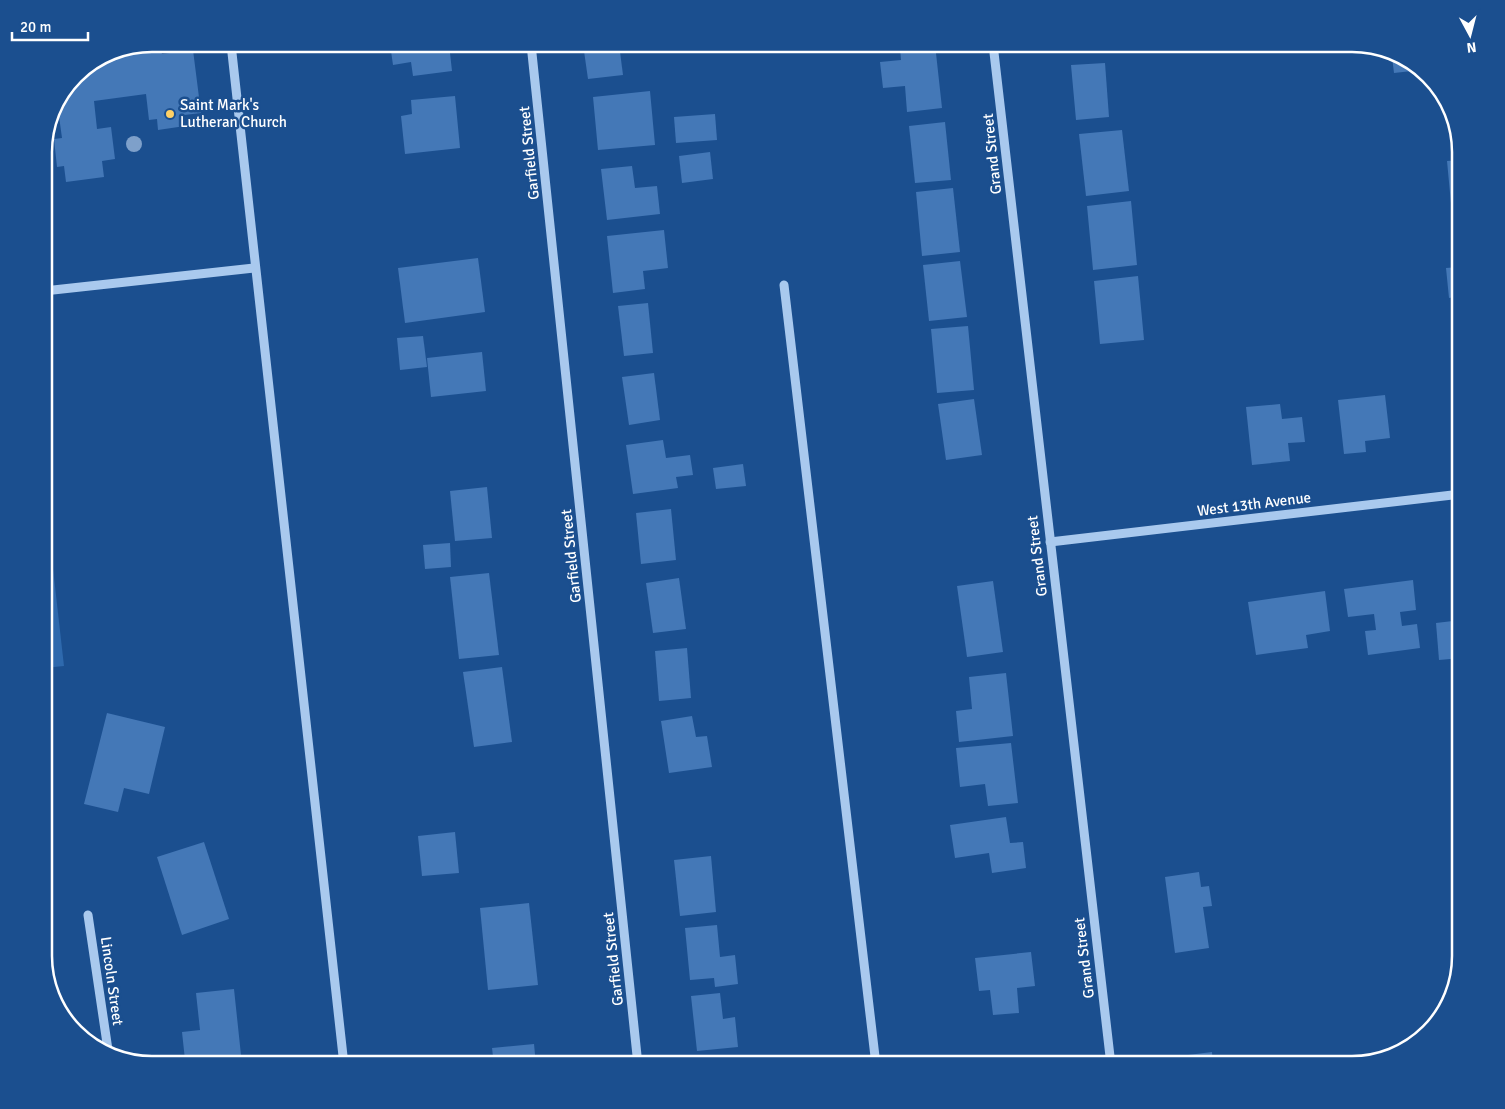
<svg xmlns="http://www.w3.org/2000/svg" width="1505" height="1109" viewBox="0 0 1505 1109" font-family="Signika,sans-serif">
<rect width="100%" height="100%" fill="#1b4f8f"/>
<!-- green -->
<polygon fill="#2e69ad" points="44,489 64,666 44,668"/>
<!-- building -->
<g fill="#4478b7">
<polygon points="153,44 158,44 162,54 193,50 201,113 184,115 185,126 158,130 157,119 149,120 146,94 94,101 97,129 111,127 115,159 102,161 104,177 66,182 64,166 57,167 54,139 62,138 57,102 81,71 111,52"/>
<polygon points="390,44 449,44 452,71 413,76 411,62 393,65"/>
<polygon points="583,44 619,44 623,75 588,79"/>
<polygon points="935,44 942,108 907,112 905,86 883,88 880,62 901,60 900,48"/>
<polygon points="1392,57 1418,66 1421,70 1394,73"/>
<polygon points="1105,63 1109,117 1076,120 1071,65"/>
<polygon points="650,91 655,145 598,150 593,97"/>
<polygon points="455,96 460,148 405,154 401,116 412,114 411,100"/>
<polygon points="715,114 717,140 676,143 674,117"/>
<polygon points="945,122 951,180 915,183 909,126"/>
<polygon points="1122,130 1129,191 1086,196 1079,134"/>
<polygon points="710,152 713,179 682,183 679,156"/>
<polygon points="1461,160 1461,224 1453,225 1447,161"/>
<polygon points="632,166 635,188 657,186 660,214 607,220 601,169"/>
<polygon points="953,188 960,252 922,256 916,192"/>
<polygon points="1131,201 1137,265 1093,270 1087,206"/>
<polygon points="664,230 668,268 643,271 645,289 613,293 607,236"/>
<polygon points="1461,239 1461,296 1449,298 1446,268 1459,267 1456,240"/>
<polygon points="478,258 485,312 405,323 398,268"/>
<polygon points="960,261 967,317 929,321 923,265"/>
<polygon points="1138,276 1144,340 1100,344 1094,281"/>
<polygon points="648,303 653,353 624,356 618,306"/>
<polygon points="968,326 974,390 937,393 931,329"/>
<polygon points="423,336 427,367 400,370 397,338"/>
<polygon points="482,352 486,391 431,397 427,358"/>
<polygon points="654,373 660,420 629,425 622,377"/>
<polygon points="1385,395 1390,438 1365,441 1366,452 1344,454 1338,400"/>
<polygon points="974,399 982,455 946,460 938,404"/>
<polygon points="1280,404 1282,419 1302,417 1305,442 1288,443 1290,461 1252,465 1246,407"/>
<polygon points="663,440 666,458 690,455 693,475 676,477 678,488 633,494 626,445"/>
<polygon points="743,464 746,486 716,489 713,468"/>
<polygon points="487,487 492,538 455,541 450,491"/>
<polygon points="671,509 676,560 641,564 636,513"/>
<polygon points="450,543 451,567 425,569 423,545"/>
<polygon points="489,573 499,655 459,659 450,577"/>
<polygon points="679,578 686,629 653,633 646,583"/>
<polygon points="1413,580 1416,610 1400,612 1402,626 1417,624 1420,648 1368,655 1365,631 1376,630 1374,614 1348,617 1344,589"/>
<polygon points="993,581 1003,652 967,657 957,586"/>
<polygon points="1325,591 1330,631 1306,635 1308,648 1256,655 1248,602"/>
<polygon points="1461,620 1461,658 1439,660 1436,623"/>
<polygon points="687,648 691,698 659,701 655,651"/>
<polygon points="502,667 512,742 474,747 463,672"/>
<polygon points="1006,673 1013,736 959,742 956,711 972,709 969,677"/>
<polygon points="107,713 165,727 149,794 124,788 118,812 84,804"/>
<polygon points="692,716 696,737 707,736 712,767 669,773 661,721"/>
<polygon points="1011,743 1018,803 988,806 985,784 960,787 956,748"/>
<polygon points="1006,817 1010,843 1023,842 1026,868 992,873 989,853 955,858 950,825"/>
<polygon points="455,832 459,873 422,876 418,836"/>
<polygon points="204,842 229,919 182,935 157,857"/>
<polygon points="711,856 716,912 680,916 674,860"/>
<polygon points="1199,872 1201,887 1209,886 1212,906 1203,907 1209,948 1175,953 1165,877"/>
<polygon points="529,903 538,985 488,990 480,908"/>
<polygon points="717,925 720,957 735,955 738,984 715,987 714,978 690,980 685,928"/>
<polygon points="1031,952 1035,986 1017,988 1019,1013 993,1015 990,990 979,991 975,958"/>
<polygon points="234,989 241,1055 185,1060 182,1032 200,1030 196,993"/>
<polygon points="720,993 723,1019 735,1017 738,1047 697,1051 691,996"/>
<polygon points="534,1044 536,1065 494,1065 492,1048"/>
<polygon points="1212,1052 1213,1065 1181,1065 1180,1056"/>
</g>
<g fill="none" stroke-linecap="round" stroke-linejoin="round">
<!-- minor -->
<g stroke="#a9c9ee" stroke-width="9">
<polyline points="231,44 344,1065"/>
<polyline points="531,44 638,1065"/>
<polyline points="993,44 1111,1065"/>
<polyline points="784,285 876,1065"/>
<polyline points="44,291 254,268"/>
<polyline points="1050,542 1461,494"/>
<polyline points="88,915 108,1050"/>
</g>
</g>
<!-- trees -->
<circle fill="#7ea0ca" cx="134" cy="144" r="8"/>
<!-- markers -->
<circle fill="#ffd166" stroke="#1b4f8f" stroke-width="2" cx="170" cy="114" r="5"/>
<g text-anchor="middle" stroke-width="5" stroke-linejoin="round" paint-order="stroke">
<!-- poi labels -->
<g font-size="15" fill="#fff" stroke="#1b4f8f" text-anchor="start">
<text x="180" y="110">Saint Mark's<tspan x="180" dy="17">Lutheran Church</tspan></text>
</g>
<!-- street labels -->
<g font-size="15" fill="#fff" stroke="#1b4f8f">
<text transform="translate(529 153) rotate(-96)" y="5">Garfield Street</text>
<text transform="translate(992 154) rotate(-96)" y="5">Grand Street</text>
<text transform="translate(1254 504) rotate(-7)" y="5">West 13th Avenue</text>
<text transform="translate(571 556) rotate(-96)" y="5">Garfield Street</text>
<text transform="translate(1037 556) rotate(-97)" y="5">Grand Street</text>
<text transform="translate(1084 958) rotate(-97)" y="5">Grand Street</text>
<text transform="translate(613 959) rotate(-96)" y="5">Garfield Street</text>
<text transform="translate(112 981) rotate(82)" y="5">Lincoln Street</text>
</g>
</g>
<!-- crop -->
<path d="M0 0H1505V1109H0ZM152 52H1352A100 100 0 0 1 1452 152V956A100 100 0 0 1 1352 1056H152A100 100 0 0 1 52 956V152A100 100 0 0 1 152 52Z" fill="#1b4f8f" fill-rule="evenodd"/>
<path fill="none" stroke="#fff" stroke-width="2.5" d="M152 52H1352A100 100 0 0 1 1452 152V956A100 100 0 0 1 1352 1056H152A100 100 0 0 1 52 956V152A100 100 0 0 1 152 52Z"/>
<!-- north arrow -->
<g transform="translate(1470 35) rotate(173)" stroke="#1b4f8f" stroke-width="4" paint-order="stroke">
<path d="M0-4L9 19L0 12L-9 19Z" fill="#ffffff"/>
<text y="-8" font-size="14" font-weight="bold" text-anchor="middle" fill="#ffffff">N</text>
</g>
<!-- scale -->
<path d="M12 32v8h76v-8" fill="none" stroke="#ffffff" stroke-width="2.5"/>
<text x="20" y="32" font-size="15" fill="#ffffff" stroke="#1b4f8f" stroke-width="4" paint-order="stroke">20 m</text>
</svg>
